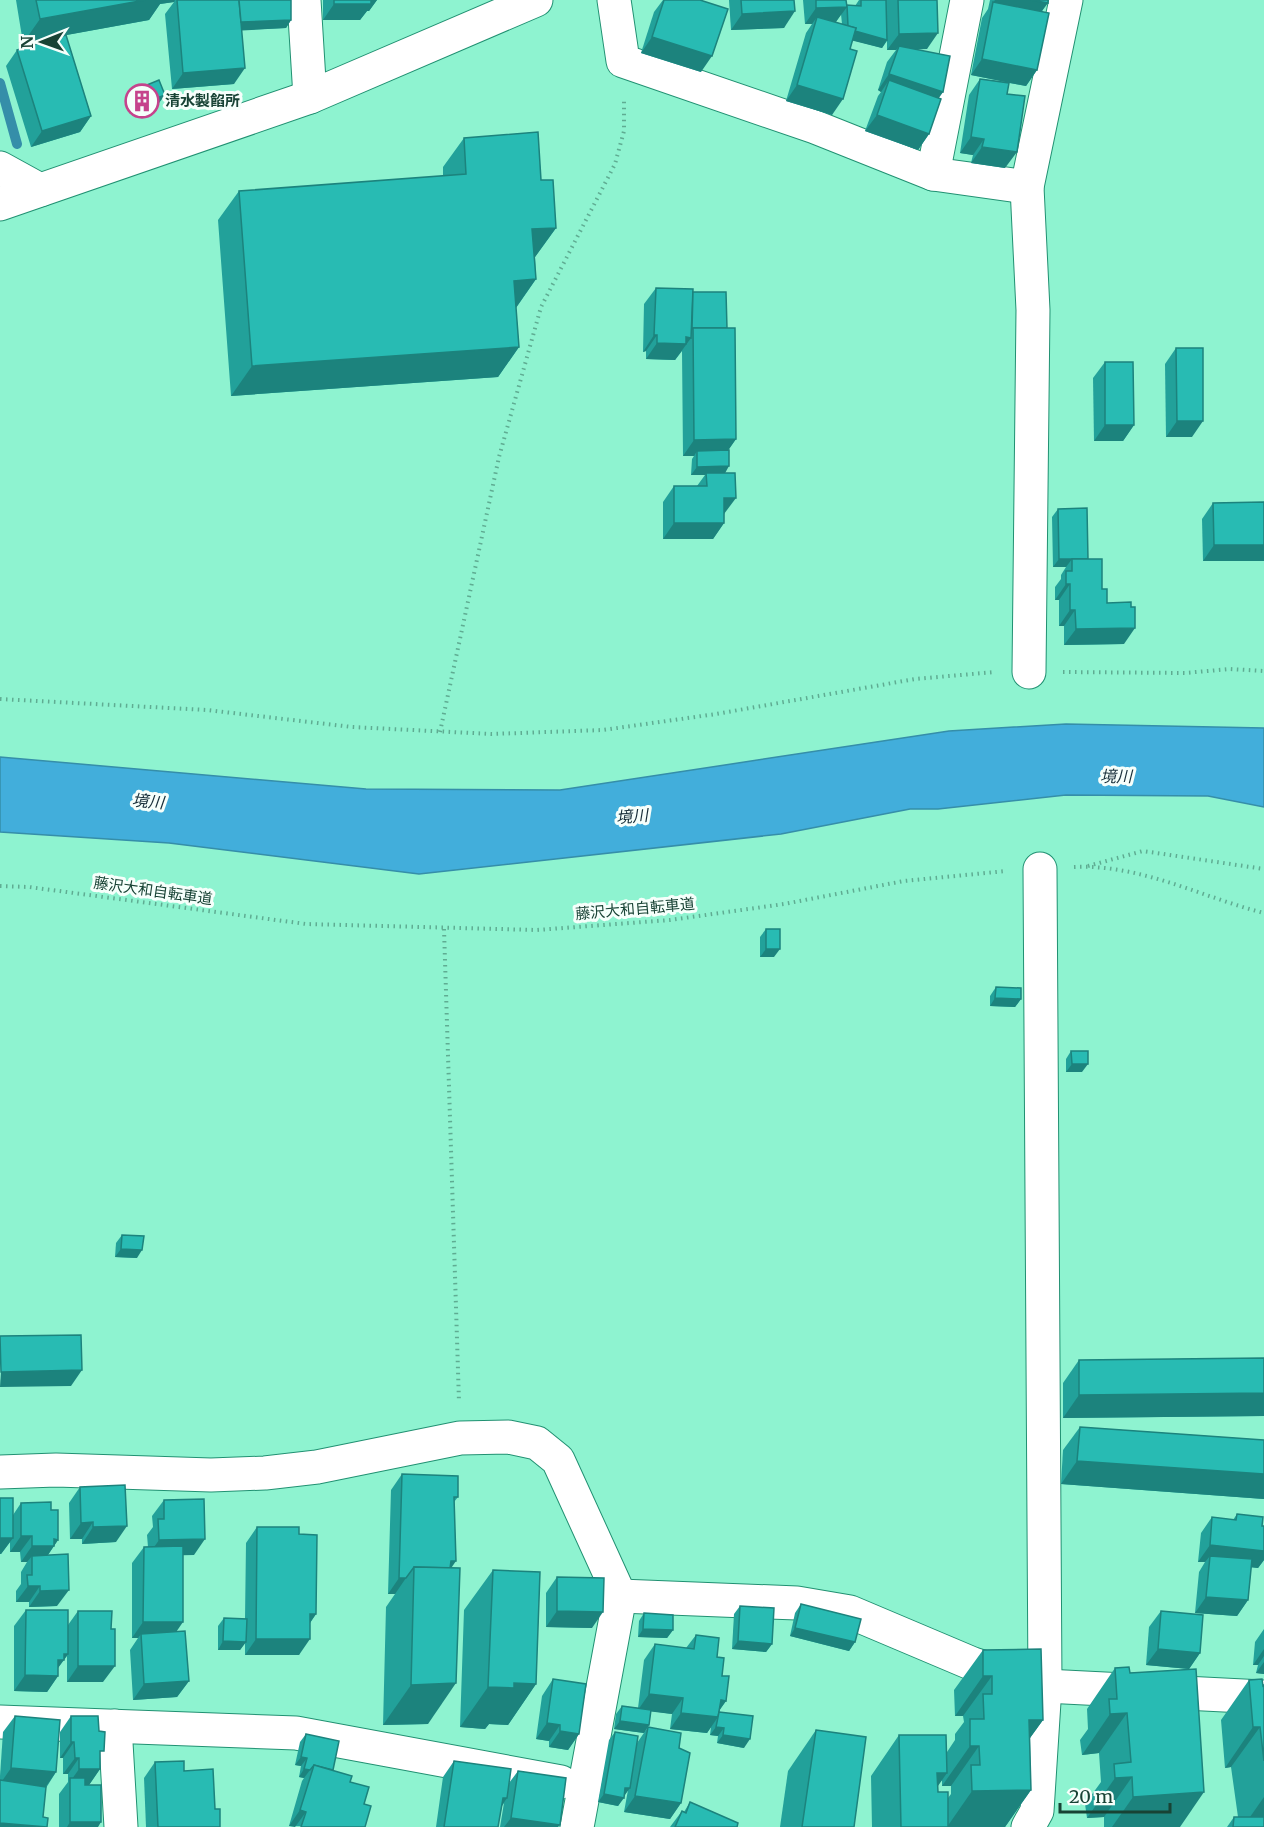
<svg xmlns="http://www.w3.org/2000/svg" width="1264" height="1827" viewBox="0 0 1264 1827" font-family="Merriweather,'Noto Sans JP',serif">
<rect width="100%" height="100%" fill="#8ef3d0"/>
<!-- water -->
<polygon fill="#42aedb" stroke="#358ea9" stroke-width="1.5" points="1066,724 1264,728 1264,807 1208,796 1066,795 938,809 910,809 781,834 419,874 169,843 0,832 0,757 366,789 560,790 949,731"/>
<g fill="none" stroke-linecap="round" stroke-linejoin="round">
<!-- stream -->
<polyline stroke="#358ea9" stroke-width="10" points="0,83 17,144"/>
<!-- street casing -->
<g stroke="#219172" stroke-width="35">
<g id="street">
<polyline points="304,0 310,97"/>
<polyline points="614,0 623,61 815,127 933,174 1027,187"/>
<polyline points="0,168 40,190"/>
<polyline points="933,174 967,0"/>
<polyline points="1029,672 1033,310 1027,187 1066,0"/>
<polyline points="0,1472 56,1470 211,1475 265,1473 317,1467 460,1438 508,1437 537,1443 558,1460 620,1596 577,1827"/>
<polyline points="620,1596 797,1603 850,1612 973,1664 1045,1686 1264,1697"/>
<polyline points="0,1722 296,1733 561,1782"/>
<polyline points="115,1726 121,1827"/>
<polyline points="1028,1827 1037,1811 1045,1686 1040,869"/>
</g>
</g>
<!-- secondary casing -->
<g stroke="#219172" stroke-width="35">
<polyline id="secondary" points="0,204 310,97 536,0"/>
</g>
<!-- path -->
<g stroke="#5fac92" stroke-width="4" stroke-dasharray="1.5 4.5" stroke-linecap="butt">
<polyline points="1063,672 1185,673 1230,669 1264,671"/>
<polyline points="0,699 207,710 352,727 492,734 603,730 716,714 915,679 995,672"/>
<polyline points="440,732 499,457 541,307 615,164 624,131 624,98"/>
<polyline points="1088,866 1143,851 1264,869"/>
<path d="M 1074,867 C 1141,864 1201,897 1264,913"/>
<polyline points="0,886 29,887 306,924 537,930 670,920 784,904 904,881 1006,871"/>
<polyline points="444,929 459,1402"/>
</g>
<!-- street -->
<use href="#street" stroke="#fff" stroke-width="33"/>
<!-- secondary -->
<use href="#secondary" stroke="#fff" stroke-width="33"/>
</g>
<!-- wall -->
<g fill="#22a19a" fill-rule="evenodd">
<polygon points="16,0 291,0 291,20 286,28 241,30 234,84 172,89 165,14 174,2 160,4 149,20 66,35 91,116 80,132 31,147 6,66 17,50 64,35 23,43"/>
<polygon points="323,0 377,0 369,11 367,11 360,20 323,20"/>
<polygon points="663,0 700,0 701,72 641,53 654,12"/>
<polygon points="729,0 794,0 784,28 731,30"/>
<path d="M 803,0 L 846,0 L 847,6 L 855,6 L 859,0 L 937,0 L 927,49 L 916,49 L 943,92 L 938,98 L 929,134 L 918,150 L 865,131 L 878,96 L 881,92 L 878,90 L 887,62 L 896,50 L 887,50 L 887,41 L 882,48 L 852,40 L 832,115 L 786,101 L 806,33 L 812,24 L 805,24 ZM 841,14 L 842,24 L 836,22 Z"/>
<polygon points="990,0 1048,0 1042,11 1037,70 1026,86 1009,83 1007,94 1005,168 971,163 973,155 960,153 969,95 980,79 1006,82 971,75 982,18 988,9"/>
<polygon points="130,92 159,103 130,114 125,100"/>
<polygon points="464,138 541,180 556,228 535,257 536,279 516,308 519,347 498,377 231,396 218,220 239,191 443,176 443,167"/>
<polygon points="656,288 693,292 727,328 736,439 728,450 725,473 724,523 713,539 663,539 663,502 674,486 697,486 705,475 691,475 692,459 694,456 683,456 682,351 675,360 646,359 646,351 643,352 644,304"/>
<polygon points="1176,348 1192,437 1166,437 1165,364"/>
<polygon points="1105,362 1134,425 1123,441 1094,441 1093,378"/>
<polygon points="1264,502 1264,561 1203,561 1202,519 1213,503"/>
<polygon points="1058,509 1088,559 1102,589 1107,603 1124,644 1064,645 1064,626 1059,626 1059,600 1055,600 1055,587 1061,579 1061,575 1066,567 1053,567 1052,517"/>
<polygon points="766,929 774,957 760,957 760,937"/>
<polygon points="996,987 1021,999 1015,1007 990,1006 990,996"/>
<polygon points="1071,1051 1082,1072 1066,1072 1066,1059"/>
<polygon points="122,1235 137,1258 115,1257 116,1243"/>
<polygon points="1264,1358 1264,1416 1063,1418 1063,1383 1079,1360"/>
<polygon points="1080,1427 1264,1440 1264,1499 1061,1484 1063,1450"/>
<polygon points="402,1474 458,1497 454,1502 451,1568 428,1724 383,1725 386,1607 395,1594 388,1594 391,1490"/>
<polygon points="80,1487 116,1542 82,1544 82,1539 70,1539 69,1503"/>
<polygon points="0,1498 13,1515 21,1503 51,1510 58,1540 48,1555 57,1606 29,1607 29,1602 16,1602 16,1591 21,1584 21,1572 27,1562 21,1562 20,1552 10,1552 10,1542 1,1554 0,1554"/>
<polygon points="164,1500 194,1555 183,1555 176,1632 189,1681 177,1697 133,1700 130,1650 138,1638 132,1638 132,1563 144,1547 148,1547 147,1535 153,1527 152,1516"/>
<polygon points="1237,1514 1262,1526 1264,1560 1258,1568 1251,1567 1248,1600 1237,1616 1195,1613 1199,1572 1205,1562 1198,1562 1201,1533 1212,1517 1233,1520"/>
<polygon points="257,1527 299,1534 316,1614 310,1623 299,1655 245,1655 245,1643 240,1650 218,1650 218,1626 224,1618 245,1619 246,1543"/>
<polygon points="493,1570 536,1684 508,1725 489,1724 485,1729 460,1727 464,1610"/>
<polygon points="557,1577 592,1628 546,1627 546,1593"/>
<polygon points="801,1604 855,1642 849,1651 790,1636 795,1613"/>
<polygon points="740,1606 772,1644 766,1652 732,1649 734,1614"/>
<polygon points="26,1610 68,1625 78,1611 103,1682 67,1682 67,1656 58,1668 58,1676 47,1692 14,1691 14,1626"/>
<polygon points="1161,1611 1200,1653 1189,1669 1146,1665 1149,1627"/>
<polygon points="644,1613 673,1630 667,1638 638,1637 639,1621"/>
<polygon points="1264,1629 1264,1674 1256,1673 1258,1665 1253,1665 1255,1642"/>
<polygon points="696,1635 717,1657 722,1676 726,1701 719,1711 744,1748 717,1743 718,1736 710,1735 711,1727 707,1733 670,1729 672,1714 651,1711 649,1725 644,1733 614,1729 616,1714 622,1706 638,1708 644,1660 655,1644 686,1648"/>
<path d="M 983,1650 L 1043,1720 L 1030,1738 L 1031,1790 L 1005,1827 L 872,1827 L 871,1776 L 899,1735 L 947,1752 L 955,1740 L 955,1734 L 964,1722 L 963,1716 L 955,1716 L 954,1690 ZM 942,1780 L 942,1786 L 951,1786 L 951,1794 L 948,1798 L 938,1792 L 937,1786 Z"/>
<polygon points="1115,1668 1130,1673 1180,1827 1104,1827 1104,1817 1087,1818 1085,1804 1101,1782 1099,1753 1082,1755 1080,1740 1088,1729 1087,1709"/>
<polygon points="553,1679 579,1734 568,1750 549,1747 549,1741 536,1739 542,1696"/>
<polygon points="1249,1680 1264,1685 1264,1827 1227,1827 1234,1817 1238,1817 1231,1767 1225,1768 1221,1720"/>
<polygon points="15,1716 56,1772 46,1788 0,1827 0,1776 3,1732"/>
<polygon points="71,1716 100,1757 100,1769 89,1785 98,1827 59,1827 59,1794 68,1782 68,1774 63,1774 63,1758 60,1758 60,1732"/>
<polygon points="648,1727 679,1748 681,1803 670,1819 624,1812 628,1790 618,1806 598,1802 609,1740 615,1732 637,1743"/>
<polygon points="816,1730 854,1827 780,1827 788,1771"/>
<polygon points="306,1734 333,1770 350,1782 364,1804 365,1827 289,1826 302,1781 304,1778 299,1777 301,1766 295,1765 300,1742"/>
<polygon points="454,1761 509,1783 518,1771 558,1827 500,1827 504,1803 502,1806 498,1827 436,1827 443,1777"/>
<polygon points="155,1762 215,1809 220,1827 146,1827 144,1778"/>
<polygon points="690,1802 737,1827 670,1827 682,1811 684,1812"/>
</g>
<!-- shaded-wall -->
<g fill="#1c837d">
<polygon points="145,0 175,0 174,2 160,4 149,20 23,43 40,19"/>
<polygon points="367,0 377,0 369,11 367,11 360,20 323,20 334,4"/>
<polygon points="995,0 1031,0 1048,3 1036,19 993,3"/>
<polygon points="847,7 835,23 817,17 812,24 805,24 816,8"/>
<polygon points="795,11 784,28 731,30 742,14"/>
<polygon points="291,20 286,28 233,31 238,22"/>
<polygon points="848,29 887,40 882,48 842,38"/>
<polygon points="938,33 927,49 897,50 899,46 896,50 887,50 899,34"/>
<polygon points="652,37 712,56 701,72 641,53"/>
<polygon points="982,59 1037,70 1026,86 971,75"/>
<polygon points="245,68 234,84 172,89 183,73"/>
<polygon points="889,74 943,92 932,108 889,80 881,92 878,90"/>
<polygon points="797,85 843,99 832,115 786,101"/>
<polygon points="165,95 159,103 130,114 136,106"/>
<polygon points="877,115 929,134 918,150 865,131"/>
<polygon points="91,116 80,132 31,147 42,131"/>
<polygon points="971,137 984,139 973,155 960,153"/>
<polygon points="982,147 1017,152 1005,168 971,163"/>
<polygon points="556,228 535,257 512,259 532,229"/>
<polygon points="536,279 515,309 514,281"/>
<polygon points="654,335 657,335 646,351 643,352"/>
<polygon points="686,337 691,338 675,360 646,359 657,343"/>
<polygon points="519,347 498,377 231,396 252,366"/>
<polygon points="1177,421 1203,421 1192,437 1166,437"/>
<polygon points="1105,425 1134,425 1123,441 1094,441"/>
<polygon points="736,439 725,455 697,451 694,456 683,456 694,440"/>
<polygon points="729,466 724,475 706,473 705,475 691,475 697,467"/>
<polygon points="724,498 736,498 724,514 713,514"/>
<polygon points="674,523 724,523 713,539 663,539"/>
<polygon points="1214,545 1264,545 1264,561 1203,561"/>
<polygon points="1059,559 1072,559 1066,567 1053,567"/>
<polygon points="1066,584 1070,584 1059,600 1055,600"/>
<polygon points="1070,610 1075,610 1064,626 1059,626"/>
<polygon points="1135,628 1124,644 1064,645 1076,629"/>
<polygon points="766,949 780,949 774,957 760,957"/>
<polygon points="995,998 1021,999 1015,1007 990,1006"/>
<polygon points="1072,1064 1088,1064 1082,1072 1066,1072"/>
<polygon points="121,1249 142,1250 137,1258 115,1257"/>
<polygon points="82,1370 71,1386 0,1387 1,1372"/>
<polygon points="1264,1393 1264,1416 1063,1418 1079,1395"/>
<polygon points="1077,1461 1264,1474 1264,1499 1061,1484"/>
<polygon points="93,1522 82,1539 70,1539 81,1523"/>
<polygon points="127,1526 116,1542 82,1544 93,1527"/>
<polygon points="21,1536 32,1536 20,1552 10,1552"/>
<polygon points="0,1538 13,1538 1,1554 0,1554"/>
<polygon points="54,1539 58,1540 43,1562 32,1556 27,1562 21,1562 32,1546"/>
<polygon points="205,1539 194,1555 148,1556 159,1540"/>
<polygon points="1210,1545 1264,1551 1264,1560 1258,1568 1209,1563 1210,1556 1205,1562 1198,1562"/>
<polygon points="451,1561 456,1561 445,1577"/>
<polygon points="399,1578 406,1578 395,1594 388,1594"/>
<polygon points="28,1586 40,1586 29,1602 16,1602"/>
<polygon points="69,1590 57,1606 29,1607 40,1591"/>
<polygon points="1206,1597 1248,1600 1237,1616 1195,1613"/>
<polygon points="557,1611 603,1612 592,1628 546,1627"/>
<polygon points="310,1614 316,1614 305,1630"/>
<polygon points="143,1622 183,1622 172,1638 141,1634 138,1638 132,1638"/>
<polygon points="795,1628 855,1642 849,1651 790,1636"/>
<polygon points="643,1629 673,1630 667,1638 638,1637"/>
<polygon points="256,1639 310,1639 299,1655 245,1655"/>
<polygon points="223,1641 246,1642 240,1650 218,1650"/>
<polygon points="738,1641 772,1644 766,1652 732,1649"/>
<polygon points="1158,1649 1200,1653 1189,1669 1146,1665"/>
<polygon points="1264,1649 1264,1656 1258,1665 1253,1665"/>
<polygon points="64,1654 68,1654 52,1676 58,1676 47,1692 14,1691 25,1675 58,1660"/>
<polygon points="1264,1662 1264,1674 1256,1673"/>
<polygon points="78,1666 115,1666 103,1682 67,1682"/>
<polygon points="983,1676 992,1676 963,1716 955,1716"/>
<polygon points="189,1681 177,1697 133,1700 144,1684"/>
<polygon points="456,1683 428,1724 383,1725 411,1685"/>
<polygon points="514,1683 536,1684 508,1725 489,1724 485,1729 460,1727 488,1687"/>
<polygon points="649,1694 683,1698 672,1714 638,1710"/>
<polygon points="721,1700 726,1701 718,1712 718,1717 707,1733 670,1729 681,1713"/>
<polygon points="1127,1713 1099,1753 1082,1755 1110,1714"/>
<polygon points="1029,1720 1043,1720 1014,1760"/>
<polygon points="620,1721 649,1725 644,1733 614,1729"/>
<polygon points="547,1723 560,1725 549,1741 536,1739"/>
<polygon points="716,1727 724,1728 718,1736 710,1735"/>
<polygon points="1253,1727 1260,1727 1231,1767 1225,1768"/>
<polygon points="560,1731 579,1734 568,1750 549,1747"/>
<polygon points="723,1735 750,1739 744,1748 717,1743"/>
<polygon points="71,1742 74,1742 63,1758 60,1758"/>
<polygon points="970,1746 979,1746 951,1786 942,1786"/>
<polygon points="301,1757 307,1758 301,1766 295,1765"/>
<polygon points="75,1758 79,1758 68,1774 63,1774"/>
<polygon points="11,1768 56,1772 45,1788 0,1784"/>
<polygon points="79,1769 100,1769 89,1785 70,1785 70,1782"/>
<polygon points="304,1769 310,1770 304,1778 299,1777"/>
<polygon points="937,1773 947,1773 919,1813"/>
<polygon points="1132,1777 1104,1817 1087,1818 1115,1778"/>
<polygon points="625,1788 630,1788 624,1796"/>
<polygon points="1031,1790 1005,1827 947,1827 972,1791"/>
<polygon points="1204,1792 1180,1827 1112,1827 1133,1797"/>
<polygon points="604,1794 624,1798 618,1806 598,1802"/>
<polygon points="635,1796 681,1803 670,1819 624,1812"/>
<polygon points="1264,1797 1264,1827 1243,1827"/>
<polygon points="503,1798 507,1798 496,1814"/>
<polygon points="300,1810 306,1812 295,1827 289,1826"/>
<polygon points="511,1818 560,1825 558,1827 504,1827"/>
<polygon points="70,1822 101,1822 98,1827 67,1827"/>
<polygon points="0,1823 47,1827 0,1827"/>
</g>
<!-- building -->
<g fill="#28bbb3" stroke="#1c837d" stroke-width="1.5">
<polygon points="36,0 145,0 40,19"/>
<polygon points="177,0 239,0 245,68 183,73"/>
<polygon points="239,0 291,0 291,20 241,22"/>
<rect x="334" y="0" width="37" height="4"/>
<polygon points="664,0 700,0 728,9 712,56 652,37"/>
<polygon points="741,0 794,0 795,11 742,14"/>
<polygon points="816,0 846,0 847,7 816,8"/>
<polygon points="861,0 886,0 887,40 855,31 856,28 848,26 847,5 861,6"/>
<polygon points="898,0 937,0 938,33 899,34"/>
<polygon points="1031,0 1048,0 1048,3"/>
<polygon points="993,2 1049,13 1037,70 982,59"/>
<polygon points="817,17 856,28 850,49 857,51 843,99 797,85"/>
<polygon points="66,35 91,116 42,131 17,50"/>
<polygon points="899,46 950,56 943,92 889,74"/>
<polygon points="980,79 1009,83 1007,94 1025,96 1017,152 982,147 984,139 971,137"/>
<polygon points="159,80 165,95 136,106 130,92"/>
<polygon points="889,80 941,99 929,134 877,115"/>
<polygon points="538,132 541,180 553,180 556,228 532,229 536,279 514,281 519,347 252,366 239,191 466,174 464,138"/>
<polygon points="656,288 693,289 691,338 686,337 686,344 657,343 657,335 654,335"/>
<polygon points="693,292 726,292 727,328 693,328 692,329"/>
<polygon points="693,328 735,328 736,439 694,440"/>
<polygon points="1176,348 1203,348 1203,421 1177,421"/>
<polygon points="1105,362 1133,362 1134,425 1105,425"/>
<polygon points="729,450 729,466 697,467 697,451"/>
<polygon points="706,473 735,473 736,498 724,498 724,523 674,523 674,486 707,486"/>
<polygon points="1264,502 1264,545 1214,545 1213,503"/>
<polygon points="1087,508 1088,559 1059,559 1058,509"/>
<polygon points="1072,559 1102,559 1102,589 1107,589 1107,603 1131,602 1131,607 1135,607 1135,628 1076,629 1075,610 1070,610 1070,584 1066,584 1066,571 1072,571"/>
<rect x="766" y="929" width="14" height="20"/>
<polygon points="996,987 1021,988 1021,999 995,998"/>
<polygon points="1071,1051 1088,1051 1088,1064 1072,1064"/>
<polygon points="122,1235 144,1236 142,1250 121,1249"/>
<polygon points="81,1335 82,1370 1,1372 0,1336"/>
<polygon points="1264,1358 1264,1393 1079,1395 1079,1360"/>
<polygon points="1080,1427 1264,1440 1264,1474 1077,1461"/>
<polygon points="402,1474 458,1476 458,1497 454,1497 456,1561 451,1561 450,1568 414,1567 406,1578 399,1578"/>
<polygon points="125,1485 127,1526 93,1527 93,1522 81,1523 80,1487"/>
<rect x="0" y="1498" width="13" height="40"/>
<polygon points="204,1499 205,1539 159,1540 158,1519 164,1519 164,1500"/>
<polygon points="51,1502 51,1510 58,1510 58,1540 54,1539 54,1546 32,1546 32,1536 21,1536 21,1503"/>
<polygon points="1237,1514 1263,1517 1262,1526 1264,1526 1264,1551 1210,1545 1212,1517 1236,1520"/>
<polygon points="257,1527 299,1527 299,1534 317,1535 316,1614 310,1614 310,1639 256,1639"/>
<polygon points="183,1546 183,1622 143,1622 144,1547"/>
<polygon points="68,1554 69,1590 40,1591 40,1586 28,1586 27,1575 32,1575 32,1556"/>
<polygon points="1210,1556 1252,1559 1248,1600 1206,1597"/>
<polygon points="414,1567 460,1568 456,1683 411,1685"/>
<polygon points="493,1570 540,1572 536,1684 514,1683 514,1688 488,1687"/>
<polygon points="557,1577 604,1578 603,1612 557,1611"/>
<polygon points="801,1604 861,1619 855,1642 795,1628"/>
<polygon points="740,1606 774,1608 772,1644 738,1641"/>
<polygon points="26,1610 68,1610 68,1654 64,1654 64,1660 58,1660 58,1676 25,1675"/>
<polygon points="78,1611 112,1611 111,1629 115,1629 115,1666 78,1666"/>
<polygon points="1161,1611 1203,1615 1200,1653 1158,1649"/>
<polygon points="644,1613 673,1615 673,1630 643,1629"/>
<polygon points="224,1618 247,1619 246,1642 223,1641"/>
<polygon points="185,1631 189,1681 144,1684 141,1634"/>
<polygon points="696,1635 719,1638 717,1657 724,1658 722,1676 729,1676 726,1701 721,1700 718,1717 681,1713 683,1698 649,1694 655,1644 694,1649"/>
<polygon points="1041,1649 1043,1720 1029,1720 1031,1790 972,1791 971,1765 980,1765 979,1746 970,1746 970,1719 984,1719 983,1694 992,1694 992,1676 983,1676 983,1650"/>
<polygon points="1129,1667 1130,1673 1196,1669 1204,1792 1133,1797 1132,1777 1115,1778 1114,1764 1131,1762 1127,1713 1110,1714 1109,1699 1117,1699 1115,1668"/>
<polygon points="553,1679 586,1684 579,1734 560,1731 560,1725 547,1723"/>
<polygon points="1262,1679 1263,1686 1264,1685 1264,1761 1260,1727 1253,1727 1249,1680"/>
<polygon points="622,1706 651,1710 649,1725 620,1721"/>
<polygon points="719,1712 753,1716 750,1739 723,1735 724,1728 716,1727"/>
<polygon points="15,1716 60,1720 56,1772 11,1768"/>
<polygon points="71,1716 98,1716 99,1731 105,1732 104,1751 100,1751 100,1769 79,1769 79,1758 75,1758 74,1742 71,1742"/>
<polygon points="648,1727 681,1733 679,1748 690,1753 681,1803 635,1796"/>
<polygon points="816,1730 866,1737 854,1827 802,1827"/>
<polygon points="615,1732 638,1736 630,1788 625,1788 624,1798 604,1794"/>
<polygon points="306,1734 339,1741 333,1770 314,1765 310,1770 304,1769 307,1758 301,1757"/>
<polygon points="899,1735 946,1735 947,1773 937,1773 938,1792 948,1792 948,1827 901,1827"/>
<polygon points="184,1761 184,1771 213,1769 215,1809 220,1809 220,1827 158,1827 155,1762"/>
<polygon points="454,1761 511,1769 507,1798 503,1798 498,1827 444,1827"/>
<polygon points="314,1765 352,1776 350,1782 369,1787 364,1804 371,1806 365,1827 301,1827 306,1812 300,1810"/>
<polygon points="518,1771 566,1778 560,1825 511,1818"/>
<polygon points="70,1778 85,1778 85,1785 101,1785 101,1822 70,1822"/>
<polygon points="0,1780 46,1787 43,1817 48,1818 47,1827 0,1823"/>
<polygon points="690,1802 738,1823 737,1827 675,1827 682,1811 686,1813"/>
<polygon points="1234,1817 1264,1817 1264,1827 1233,1827"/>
</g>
<!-- icons -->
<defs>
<g id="building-ring" transform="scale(1.725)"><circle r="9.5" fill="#f6fffb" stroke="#c5438c" stroke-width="1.5"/><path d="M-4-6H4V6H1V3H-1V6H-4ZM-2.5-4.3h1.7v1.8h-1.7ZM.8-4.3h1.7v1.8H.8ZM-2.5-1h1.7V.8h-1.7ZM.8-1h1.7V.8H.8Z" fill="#c5438c"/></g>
</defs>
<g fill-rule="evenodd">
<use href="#building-ring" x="142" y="101"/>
</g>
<g text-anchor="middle" stroke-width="6" stroke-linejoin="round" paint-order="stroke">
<!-- poi labels -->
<g font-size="15" font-weight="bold" fill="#184335" stroke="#f6fffb" text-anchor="start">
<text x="165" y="106">清水製餡所</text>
</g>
<!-- street labels -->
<g font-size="15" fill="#184335" stroke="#f6fffb">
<text transform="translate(153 891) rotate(8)" y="5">藤沢大和自転車道</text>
<text transform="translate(635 909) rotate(-5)" y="5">藤沢大和自転車道</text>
</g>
<!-- water labels -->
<g font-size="16" font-style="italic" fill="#162d38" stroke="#f6fffb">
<text x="1116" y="782">境川</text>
<text transform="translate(148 801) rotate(5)" y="6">境川</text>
<text transform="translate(632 816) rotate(-5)" y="6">境川</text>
</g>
</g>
<!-- north arrow -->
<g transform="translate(42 42) rotate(269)" stroke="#f6fffb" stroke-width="4.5" paint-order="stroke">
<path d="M0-4.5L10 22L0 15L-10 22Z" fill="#184335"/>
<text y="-9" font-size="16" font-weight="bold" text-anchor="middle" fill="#184335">N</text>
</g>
<!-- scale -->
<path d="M1060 1803v9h110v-9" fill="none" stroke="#184335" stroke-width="3"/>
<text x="1069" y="1803" font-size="18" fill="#184335" stroke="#f6fffb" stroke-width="4.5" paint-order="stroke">20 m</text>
</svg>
